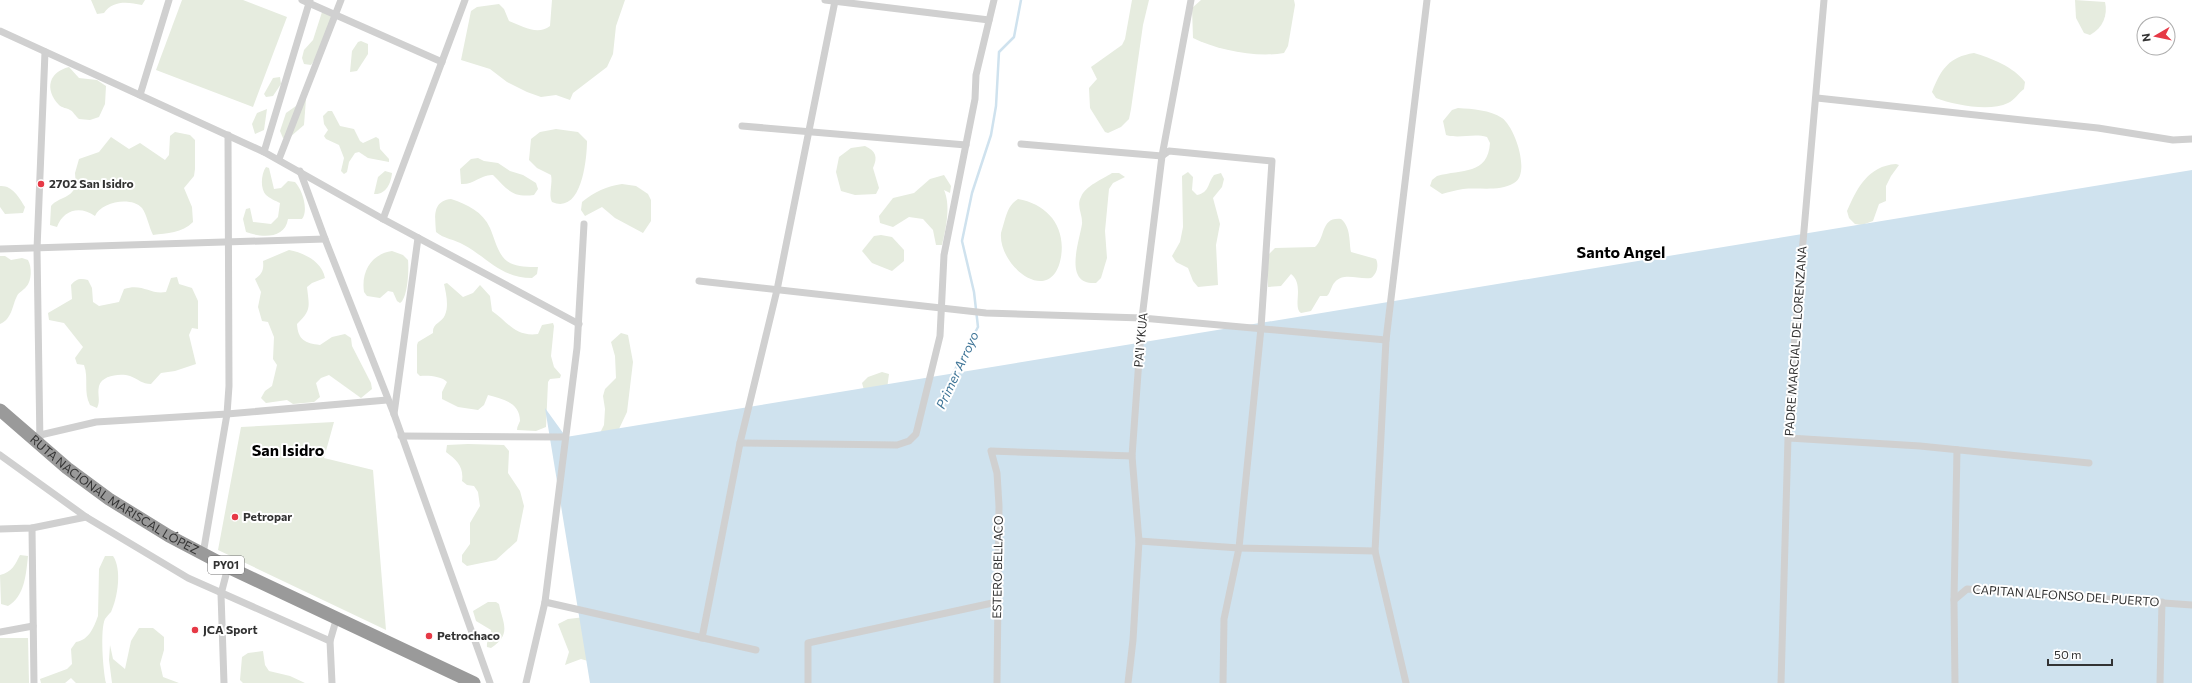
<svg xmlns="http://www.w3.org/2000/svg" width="2192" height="683" viewBox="0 0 2192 683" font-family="Commissioner,sans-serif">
<rect width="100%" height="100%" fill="#fff"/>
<!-- green -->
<g fill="#e6ecdf">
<path d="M 91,0 L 145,0 L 142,5 C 128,2 113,0 104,13 L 97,14 Z"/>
<polygon points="182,0 243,0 287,17 253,107 156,70"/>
<path d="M 552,0 L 625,0 L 616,26 L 613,54 L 607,67 L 573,93 L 570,100 L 556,95 L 541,97 L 527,92 L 507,82 L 490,69 L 461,60 L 471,11 L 477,7 L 499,4 L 504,9 L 509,21 C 523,26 537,36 550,26 Z"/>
<polygon points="1132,0 1149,0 1143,25 1131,109 1129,119 1121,127 1108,133 1105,132 1090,108 1089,88 1097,79 1091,67 1122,45 1125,39"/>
<path d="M 1201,0 L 1294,0 L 1295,5 L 1288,46 L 1284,53 C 1257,58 1217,50 1193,38 L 1192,8 Z"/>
<path d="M 2075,0 L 2105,2 C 2108,15 2103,28 2090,35 L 2084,33 L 2076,18 Z"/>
<polygon points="322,12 329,13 332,17 319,54 311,65 304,64 302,58 304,50 313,40"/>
<polygon points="361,41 368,44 368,54 357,71 350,72 352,51 358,42"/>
<path d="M 1974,53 C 1991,58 2014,67 2025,82 L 2024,89 C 2018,93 2015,100 2008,103 C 1990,112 1954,105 1936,98 L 1932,92 C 1941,69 1949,57 1974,53 Z"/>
<path d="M 69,67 L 79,78 L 97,80 L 106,86 L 105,104 L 99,117 L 90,120 L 79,119 C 75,116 74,112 70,110 C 67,108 62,108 59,105 C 44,89 49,72 69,67 Z"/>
<polygon points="280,77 281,84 273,96 266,97 264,94 273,78"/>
<polygon points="306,99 304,125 290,137 283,138 280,131 286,113"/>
<path d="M 1458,108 C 1473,109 1490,110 1502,118 C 1515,127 1531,174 1514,183 C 1498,192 1480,187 1463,189 C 1456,190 1449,192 1442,194 L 1430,186 L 1432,180 L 1437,176 C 1462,169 1488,175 1490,143 L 1487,137 C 1473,133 1460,139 1446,135 L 1443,121 L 1452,110 Z"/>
<polygon points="267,109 264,130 255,134 252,124 257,113"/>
<polygon points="328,111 332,111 340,126 354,129 360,141 363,143 376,137 379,139 380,149 389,159 389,162 368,158 359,152 355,153 349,162 347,172 344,174 341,171 344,158 339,145 326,139 324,136 328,130 324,124 323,116"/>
<path d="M 556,129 L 578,132 L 587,141 C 587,158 582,215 552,202 C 548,195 553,183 551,175 L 537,168 L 529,160 L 531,139 L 540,132 Z"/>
<path d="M 175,132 L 190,135 L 195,140 L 195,169 L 194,176 L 184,188 L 192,207 L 193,222 C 182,233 167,233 153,235 C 149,227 147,215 142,208 C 131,196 101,202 95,216 C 80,205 63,210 57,227 L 50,225 L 51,206 C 60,196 69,200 76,186 L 75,173 L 79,159 L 99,152 L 111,137 L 129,149 L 140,143 L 165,160 L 169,155 L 170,136 Z"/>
<path d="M 865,146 C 876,151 878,157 873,168 L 879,188 L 876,194 L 855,195 L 841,191 L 836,172 L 839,157 L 851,148 Z"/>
<path d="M 478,158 L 484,161 L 498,163 L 510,171 L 523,175 L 536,183 L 538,189 L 534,195 C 512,198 507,189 493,175 C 481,174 474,185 461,184 L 460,169 L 471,159 Z"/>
<path d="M 1896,164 L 1899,165 L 1891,176 L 1886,186 L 1886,201 L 1879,204 L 1873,221 L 1862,225 L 1855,224 L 1849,218 L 1847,211 C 1857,188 1868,166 1896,164 Z"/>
<path d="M 266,167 L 269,168 L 274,189 L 281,188 L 288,181 L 295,182 C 302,189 309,210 302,219 L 288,219 C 285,239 262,238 246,232 L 243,219 L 246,209 L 250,208 L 253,222 L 271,224 L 278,217 L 280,203 C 276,201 269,198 266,195 C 260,189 261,174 266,167 Z"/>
<path d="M 385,171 L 392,173 C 391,183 386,195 374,194 L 378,177 Z"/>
<path d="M 1188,172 L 1193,177 L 1192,190 L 1197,195 C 1210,192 1207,184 1214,175 L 1221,173 L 1224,179 L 1222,187 L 1213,198 L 1220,224 L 1216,245 L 1218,285 L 1198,287 L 1193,281 L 1188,268 L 1176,262 L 1172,256 L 1180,242 L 1183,227 L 1182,176 Z"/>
<path d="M 1112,173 L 1119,173 L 1125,177 L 1113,183 L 1109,189 L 1105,231 L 1107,258 L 1101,278 L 1096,283 C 1063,285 1079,243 1082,224 C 1083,215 1076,206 1081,197 C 1085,186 1103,179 1112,173 Z"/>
<path d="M 944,175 L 951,186 L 950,193 L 944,190 C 951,206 946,228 942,245 L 936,245 L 933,230 L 923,219 L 909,217 L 893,227 L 880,223 L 879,216 L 893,198 L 914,193 L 930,179 Z"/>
<path d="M 622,184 L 636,186 L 648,194 L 651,200 L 651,221 L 643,233 L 615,218 L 602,207 L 585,216 L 581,210 L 582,202 C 594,192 607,186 622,184 Z"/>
<path d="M 0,186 C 12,185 19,197 25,207 L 23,213 L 5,214 L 0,207 Z"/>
<path d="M 451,199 C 467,204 483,212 490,228 C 495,239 498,257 510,263 C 518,267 528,267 538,267 L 537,274 L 532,278 C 501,278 488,258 464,245 C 454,239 444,239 436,232 C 435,217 432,201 451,199 Z"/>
<path d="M 1018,199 C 1047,204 1066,226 1061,257 C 1052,308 998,267 1001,233 C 1002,229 1004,223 1005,219 C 1008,210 1010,204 1018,199 Z"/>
<path d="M 1341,219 C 1351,227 1349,242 1351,252 L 1376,259 C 1379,265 1377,274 1371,278 C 1359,280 1344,272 1335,282 C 1331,286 1331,292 1327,296 L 1320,296 L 1311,311 L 1301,313 C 1292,307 1305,285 1291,274 L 1281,286 L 1268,287 L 1267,256 L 1275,248 L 1315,247 C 1326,238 1320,217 1341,219 Z"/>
<polygon points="881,235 892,237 904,250 904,261 892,271 872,263 862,251 874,236"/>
<path d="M 289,250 C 305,253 322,262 325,278 L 312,283 L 307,287 C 309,306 312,310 297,324 C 298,340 305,343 320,345 L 332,337 L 345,334 L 351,338 L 352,346 L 371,383 L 372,389 L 361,398 L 329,375 L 321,378 L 316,383 L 320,397 L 314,402 L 293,404 L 287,400 L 266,403 L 261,398 L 265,391 L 272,386 L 277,365 L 273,359 L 274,337 L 268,322 L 262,321 L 258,307 L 261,292 L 255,279 C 262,274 264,270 263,261 Z"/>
<path d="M 392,251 L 403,255 L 408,260 C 409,269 408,298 400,303 L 397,301 L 393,292 L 388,291 L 380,298 L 367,296 L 364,292 C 361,272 371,254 392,251 Z"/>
<path d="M 0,256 L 5,256 L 11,260 L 22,258 L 28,260 C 32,267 32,281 26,287 C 24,290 19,292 17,296 C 12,306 12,319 0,324 Z"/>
<path d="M 177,277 L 179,284 L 192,288 L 198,301 L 198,329 L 192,328 L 189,335 L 196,364 L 175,371 L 161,373 L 151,384 C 142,384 138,379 130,376 C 121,373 102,375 99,386 C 97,395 101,400 97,408 L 90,405 C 83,392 89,378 84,365 L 77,364 L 75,358 L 83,347 L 64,323 L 49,320 L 48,313 L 72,299 L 71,285 C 76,279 80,278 88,280 L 92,288 L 93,302 L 99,306 L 119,302 L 124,289 C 143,283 150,295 166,292 L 171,278 Z"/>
<path d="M 447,283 L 463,297 L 473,293 L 480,285 L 490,296 L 492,311 C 508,322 515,337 538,334 L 542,325 L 553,323 L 554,326 L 551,356 L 554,367 L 561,375 L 560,378 L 550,379 L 548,382 L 546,427 L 536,431 L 517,430 C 517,426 519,424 520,421 C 520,402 502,399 488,395 L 484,405 L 478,410 L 458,407 L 442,399 L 442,392 L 447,382 C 442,376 427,375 420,376 L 417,373 L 417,345 L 418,342 L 433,333 C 432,323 442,323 445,315 C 449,306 446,293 444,284 Z"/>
<polygon points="621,333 628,335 633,362 627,412 618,431 594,445 604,425 605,409 603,396 605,389 616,378 615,356 611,342"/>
<polygon points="882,372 889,374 887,389 868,404 862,383 868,377"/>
<polygon points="334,422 324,458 373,470 386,630 218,550 241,427"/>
<path d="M 468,444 L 504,445 L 509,451 L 508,473 L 520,491 L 524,506 L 517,541 L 496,560 L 467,566 L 462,562 L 462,555 L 470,544 L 470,523 L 480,506 L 478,492 L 474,486 L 467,485 L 462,481 C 464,467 457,460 446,452 L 447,445 Z"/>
<path d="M 20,555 L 28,556 C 26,574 25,596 8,606 L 1,604 L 0,575 C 12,572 15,565 20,555 Z"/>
<path d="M 105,556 L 113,556 C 122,569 118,597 111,612 C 109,614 107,616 105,619 C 100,629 103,671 106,683 L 76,683 L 71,678 L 65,683 L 41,683 L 40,679 L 67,669 L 72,664 L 71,649 L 76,642 C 89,640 94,627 98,616 L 99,569 Z"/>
<path d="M 488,602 L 496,602 L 499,604 C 503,624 512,634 491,648 L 487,647 C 486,640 492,636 491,630 L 476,621 L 473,611 Z"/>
<polygon points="585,617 595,663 581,659 565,665 569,652 558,624 568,619"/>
<polygon points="139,628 153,628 164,637 164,650 160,664 163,677 179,683 112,683 109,660 110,645 113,659 125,669 131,641"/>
<polygon points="0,638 28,638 29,683 0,683"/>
<polygon points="263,651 265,665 269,671 290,676 305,683 243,683 240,680 242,657 248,653"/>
</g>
<!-- water -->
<polygon fill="#cfe2ee" points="2192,170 2192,683 590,683 545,408 566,437"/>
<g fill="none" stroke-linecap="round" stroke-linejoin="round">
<!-- stream -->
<polyline stroke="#cfe2ee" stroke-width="2.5" points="952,375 978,327 974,292 962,241 972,193 991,135 996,106 999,52 1014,37 1021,0"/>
<!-- street -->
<g stroke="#d0d0d0" stroke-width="7">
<polyline points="302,0 442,62"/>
<polyline points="825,0 989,20"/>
<polyline points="0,31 264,152 383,219 579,324"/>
<polyline points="140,95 169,0"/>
<polyline points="1817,98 2098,128 2173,140 2192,139"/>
<polyline points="742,126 966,145"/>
<polyline points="1021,144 1162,156 1169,151 1272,161 1261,328 1239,548 1224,619 1223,683"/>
<polyline points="264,152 310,0"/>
<polyline points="279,159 341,0"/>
<polyline points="300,171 325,239 394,414 490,683"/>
<polyline points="383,219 465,0"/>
<polyline points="0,249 325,239"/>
<polyline points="699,281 986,313 1142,318 1386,340 1375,551 1406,683"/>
<polyline points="1386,340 1427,0"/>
<polyline points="394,414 418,238"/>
<polyline points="36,436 96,422 227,414 387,400"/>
<polyline points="401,436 565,437"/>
<polyline points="1789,438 1920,446 2089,463"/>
<polyline points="740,443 897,445 909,441 916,434 940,336 944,255 975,99 976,75 994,0"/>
<polyline points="40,445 37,249 45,52"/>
<polyline points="0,455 86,517 188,578 330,641"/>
<polyline points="32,528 34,683"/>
<polyline points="0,529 32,528 86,517"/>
<polyline points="1139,541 1239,548 1375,551"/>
<polyline points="203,554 227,414 229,386 228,135"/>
<polyline points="1954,600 1957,450"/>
<polyline points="545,602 756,650"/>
<polyline points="0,632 33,626"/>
<polyline points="702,638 740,443 777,290 835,1"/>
<polyline points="224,683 221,594 228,567"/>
<polyline points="332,683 330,641 337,617"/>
<polyline points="526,683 545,602 577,348 584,224"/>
<polyline points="808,683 808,643 997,602"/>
<polyline points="997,683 999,506 997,473 991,451 1132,456"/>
<polyline points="1128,683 1133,640 1139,541 1132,456 1142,318 1162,156 1191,0"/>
<polyline points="1781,683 1789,403 1824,0"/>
<polyline points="1955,683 1954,600 1967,589 2192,605"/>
<polyline points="2160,683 2162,602"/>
</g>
<!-- highway -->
<path stroke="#9a9a9a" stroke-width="13" id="s1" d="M 0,410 L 67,468 L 109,499 L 169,536 L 228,567 L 474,683"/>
</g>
<!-- markers -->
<g fill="#e63946" stroke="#fff" stroke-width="1.5">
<circle cx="41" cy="184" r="4"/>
<circle cx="235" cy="517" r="4"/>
<circle cx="195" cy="630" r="4"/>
<circle cx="429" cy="636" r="4"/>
</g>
<g text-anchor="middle" stroke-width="4" stroke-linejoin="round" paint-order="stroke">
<!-- shield labels -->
<rect fill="#fff" stroke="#707070" stroke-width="1" x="208" y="556" width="36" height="18" rx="3"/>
<g font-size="11" font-weight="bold" fill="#333">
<text x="226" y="569">PY01</text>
</g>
<!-- poi labels -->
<g font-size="12" font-weight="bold" fill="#333" stroke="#fff" text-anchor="start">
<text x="49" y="188">2702 San Isidro</text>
<text x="243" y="521">Petropar</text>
<text x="203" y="634">JCA Sport</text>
<text x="437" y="640">Petrochaco</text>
</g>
<!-- street labels -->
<g font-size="12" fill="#333" stroke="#fff">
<text transform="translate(1141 340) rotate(-85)" y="4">PA'I YKUA</text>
<text transform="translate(1796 341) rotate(-86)" y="4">PADRE MARCIAL DE LORENZANA</text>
<text dy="4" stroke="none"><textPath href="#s1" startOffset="143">RUTA NACIONAL MARISCAL LÓPEZ</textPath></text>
<text transform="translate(998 567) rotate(-89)" y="4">ESTERO BELLACO</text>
<text transform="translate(2066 596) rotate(4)" y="4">CAPITAN ALFONSO DEL PUERTO</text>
</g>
<!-- water labels -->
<g font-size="13" font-style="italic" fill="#3f7597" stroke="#fff">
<text transform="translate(957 370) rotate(-65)" y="5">Primer Arroyo</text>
</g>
<!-- district labels -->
<g font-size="16" font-weight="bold" fill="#000" stroke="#fff">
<text x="1621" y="258">Santo Angel</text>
<text x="288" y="456">San Isidro</text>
</g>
</g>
<!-- north arrow -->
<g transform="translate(2156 36) rotate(261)"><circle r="19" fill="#ffffff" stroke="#adadad"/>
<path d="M0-3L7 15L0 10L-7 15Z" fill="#e63946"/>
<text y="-6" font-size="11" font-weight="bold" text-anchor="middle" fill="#333333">N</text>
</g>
<!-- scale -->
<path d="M2048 659v6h64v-6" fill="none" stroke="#333333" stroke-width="2"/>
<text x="2054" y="659" font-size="12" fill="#333333" stroke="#ffffff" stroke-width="3" paint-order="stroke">50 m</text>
</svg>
